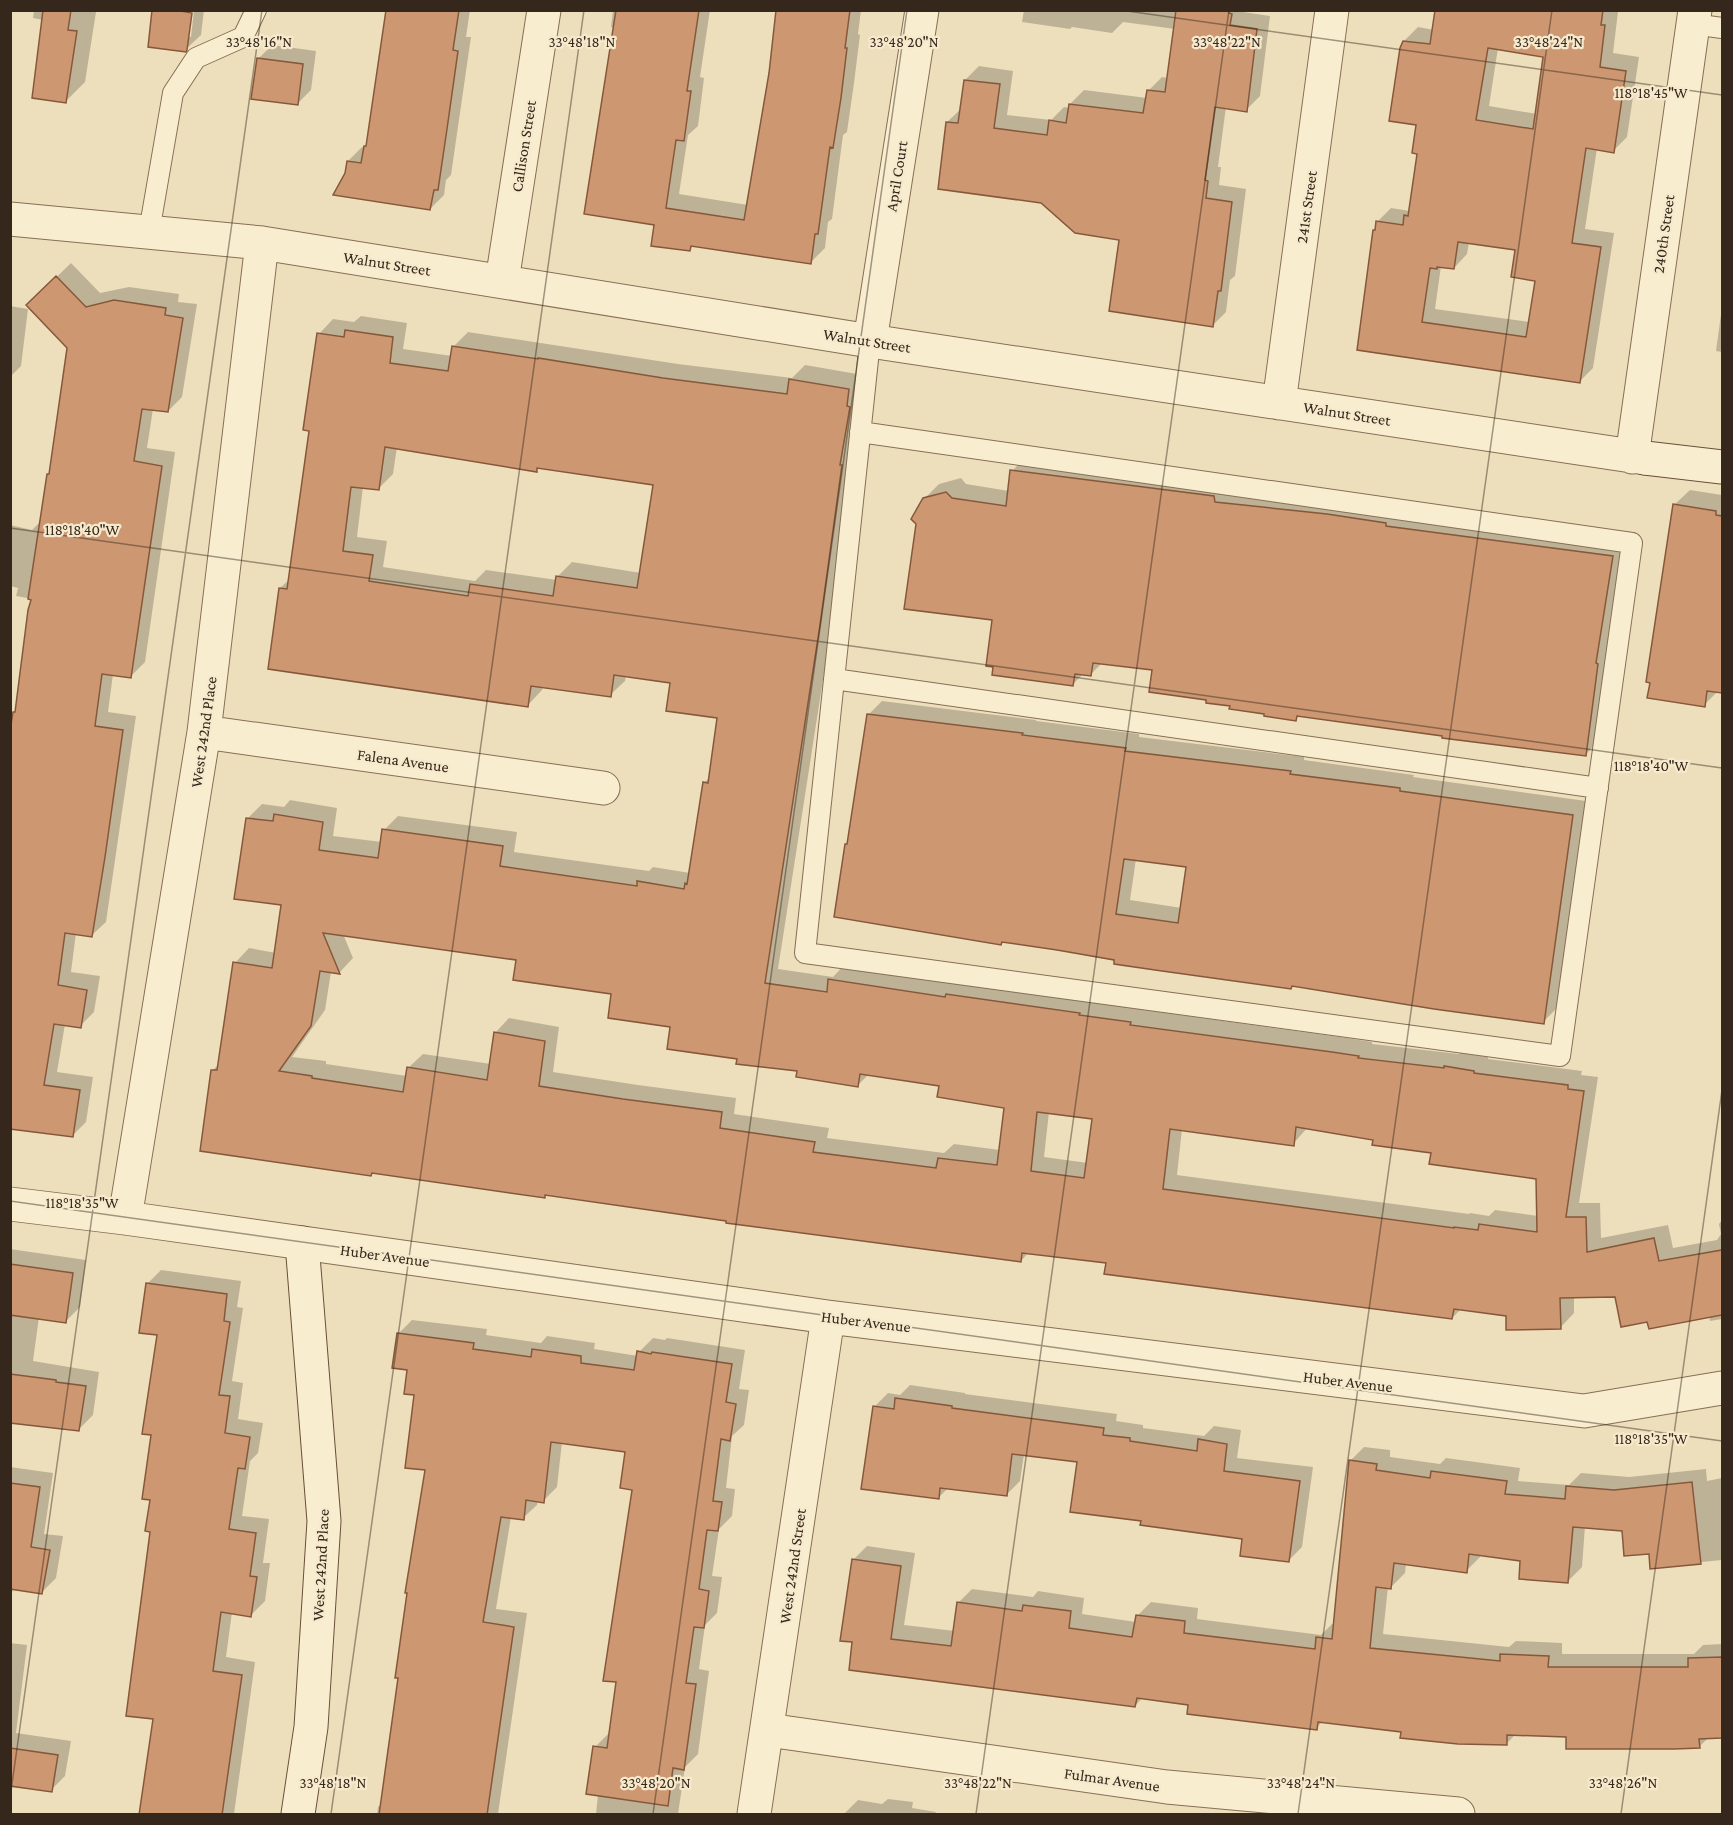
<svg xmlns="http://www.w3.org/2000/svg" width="1733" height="1825" font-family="'Crimson Pro',serif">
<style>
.shadow{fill:#0003;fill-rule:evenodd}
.building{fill:#cd9771;stroke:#86583b;stroke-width:1.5;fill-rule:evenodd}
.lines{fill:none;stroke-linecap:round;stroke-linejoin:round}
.lane-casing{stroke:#866f56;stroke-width:22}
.street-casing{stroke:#866f56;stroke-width:35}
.secondary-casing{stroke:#685039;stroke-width:35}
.lane{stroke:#f9edcf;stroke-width:20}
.street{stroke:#f9edcf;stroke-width:33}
.secondary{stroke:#f9edcf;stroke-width:33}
.ticks{fill:none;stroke:#35271b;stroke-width:1.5;stroke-opacity:0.45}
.labels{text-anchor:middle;stroke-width:4.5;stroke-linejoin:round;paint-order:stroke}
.street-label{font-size:16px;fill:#35271b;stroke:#f6e9cc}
.ticks-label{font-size:15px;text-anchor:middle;fill:#35271b;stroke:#f6e9cc;stroke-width:4.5;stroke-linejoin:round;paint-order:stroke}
</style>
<rect width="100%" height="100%" fill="#eedfbc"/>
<path class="shadow" d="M34 10H87L96 12 85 82 66 101 43 20 33 18Z
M154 10H191L188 37H191L194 10H204L201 35 185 50Z
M387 10H470L466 37H471L451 175 446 180 444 195 430 209 346 174 348 161 362 147 366 148 368 145Z
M613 10H710L700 77 704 78 698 126 688 135 679 194 748 205 770 73 778 10H861L858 34 860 35 854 83 847 132 843 135 832 219 828 222 825 248 811 262 694 245 689 250 656 224 615 28 611 27Z
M1024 10H1243V12L1270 16 1260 96 1246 110 1226 107 1218 167H1221L1219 185 1246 189 1235 276 1230 280 1226 312 1212 326 1120 238 947 122 962 108 965 80 979 66 1013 71 1007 115 1051 120 1064 107 1070 108V104L1084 90 1147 98 1148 91 1162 77 1168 78 1175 29 1123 22 1112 33 1072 27 1070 29 1022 22Z
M1548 10 1618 12 1613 53 1639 57 1627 137 1613 151 1597 148 1585 229 1614 233 1593 368 1579 382 1359 348 1377 222 1391 208 1410 211 1419 152 1417 124 1404 41 1418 27 1434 30ZM1498 48 1545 55 1537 114 1489 106ZM1469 242 1516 249 1537 280 1530 322 1435 309 1441 266 1454 268 1467 254Z
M272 45 316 51 311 90 297 104 258 59Z
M71 263 100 293 129 287 179 294 178 302 197 304 182 397 168 411 153 409 147 448 175 452 145 662 131 676 113 674 108 712 136 716 106 922 92 935 76 933 71 972 100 976 94 1012 80 1026 65 1024 57 1072 93 1077 86 1122 72 1136 10 1127 17 710 33 599 16 596 18 588 10 586V525L32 530 39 523H41L51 472 69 347 28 305Z
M10 306 28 309 21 366 10 377Z
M1722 307V352L1716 351Z
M361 316 407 323 403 349 452 356 453 347 468 332 678 364 792 378 805 365 863 375 834 609 778 969 833 977 844 965 1144 1008V1010L1347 1038 1372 1042V1044L1459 1054 1460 1053 1488 1057V1059L1582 1071 1581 1075 1598 1077 1579 1203H1600L1601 1238 1668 1225 1673 1248 1717 1240 1721 1234 1719 1224 1722 1220V1319L1710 1321 1709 1316 1649 1321 1616 1296H1574V1313L1560 1328 1508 1315 1461 1309 1452 1318 1108 1261 1029 1252 1021 1261 547 1194 545 1196 213 1070 219 1064 235 963 249 948 276 953 283 904 248 818 262 804 284 807 290 800 337 808 333 836 382 842 384 830 398 816 517 832 514 852 649 871 653 867 690 873 704 783 710 777 719 716 672 682 626 675 625 681 610 695 543 686 542 690 528 705 280 588 290 579 310 429 319 334 333 319 354 322ZM397 447 536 470 539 467 655 483 641 573 572 562 557 577V580L486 570 475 581 383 567 387 541 357 537 363 487 378 489 393 474ZM343 934 518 958 613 993 672 1026 739 1057 799 1070 857 1086 869 1074 941 1084 1006 1107 1000 1150 954 1144 944 1153 827 1138 829 1128 734 1114 736 1098 638 1085 553 1072 559 1027 509 1018 495 1033 491 1064 423 1054 408 1068 407 1076 326 1064V1061L292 1057 325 1010 331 972 339 973 353 958ZM1049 1112 1093 1118 1088 1163 1044 1157ZM1308 1127 1432 1151 1537 1177 1538 1216 1495 1210 1489 1216 1470 1213 1469 1214 1177 1175 1182 1129 1293 1144Z
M1026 457 1627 542 1600 740 1585 755 1300 715 1295 719 1231 705 1154 668 1102 663 1090 675 1083 674 1073 684 994 619 925 498 939 484 961 478 966 484 1009 491 1012 471Z
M1690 490 1722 495V692L1718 691 1704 705 1674 505Z
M882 701 1036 720V721L1139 734V737L1304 757V760L1414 775 1413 777 1586 801 1557 1008 1543 1022 1293 985 1291 987 1116 959 846 844 849 841 868 715ZM1136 859 1188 865 1182 908 1130 900Z
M10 1249 86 1260 80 1307 66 1321 39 1317 33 1361 99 1372 93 1415 79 1429 10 1422Z
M161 1270 241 1281 237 1307 243 1308 232 1381 243 1383 238 1419 263 1423 258 1453 250 1461 242 1516 269 1519 263 1563H270L265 1601 251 1615 232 1612 226 1657 255 1662 234 1814H141L154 1718 151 1499 152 1434 158 1334 147 1284Z
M412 1320 487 1329 486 1335 541 1343 547 1336 595 1343 594 1349 638 1356 639 1352 653 1338 665 1340 667 1338 745 1350 739 1389 749 1390 744 1425 732 1436 726 1488 735 1489 732 1516 719 1529 712 1576 722 1577 717 1613 705 1625 699 1669 709 1671 698 1754 685 1767 678 1814H596L598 1795 595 1747 609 1733H611L618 1681 634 1488 627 1451 562 1442 557 1487 543 1501 538 1500 537 1505 523 1518 511 1517 496 1609 527 1613 498 1814H377L378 1807 382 1803 427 1469 416 1394 398 1334Z
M910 1385 965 1393V1394L1117 1414 1116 1421 1143 1425V1428L1204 1436 1214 1426 1241 1430 1237 1458 1313 1467 1302 1547 1288 1561 1244 1538 1142 1520 1079 1460 1024 1454 1020 1481 1006 1495 949 1487 938 1498 874 1407 888 1393 900 1395Z
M1364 1447 1390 1450V1457L1440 1464 1446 1458 1520 1468 1518 1481 1569 1485 1581 1473 1629 1477 1706 1469 1707 1481 1722 1478V1560L1651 1567 1650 1552 1623 1529 1585 1526 1582 1567 1568 1581 1522 1560 1480 1554V1557L1466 1571 1406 1563 1405 1573 1391 1587H1388L1383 1634 1509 1647 1516 1641 1562 1643V1654H1694L1703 1645 1722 1644V1736L1709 1737 1699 1747 1568 1736 1516 1734 1506 1744 1323 1721 1316 1728 1189 1704 1143 1697 1135 1706 854 1641 853 1560 867 1546 915 1553 904 1625 955 1631 958 1603 972 1589 1033 1597 1038 1591 1084 1598 1082 1614 1136 1622 1137 1616 1151 1602 1198 1608 1197 1619 1321 1635 1332 1624H1335L1350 1461Z
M10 1467 53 1473 44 1534 63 1536 56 1578 42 1592 13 1588 10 1604Z
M10 1643 27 1645 16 1733 71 1741 65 1776 51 1790 10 1785Z
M888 1799 913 1802 912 1808 936 1812 935 1814H844L858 1800 882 1804Z"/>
<path class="building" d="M43 10H71L68 30 77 31 66 103 32 98Z
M152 10H175L192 13 187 50 186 52 148 47Z
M386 10H459L453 50 458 51 447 129 438 190H434L430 210 333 195 345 173 347 161 361 163 364 146H366Z
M616 10H699L687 91H691L684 141 676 140 666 208 744 220 769 73 776 10H850L845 48H847L841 98 833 148 830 147 818 234H815L811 264 691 246 690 251 651 246 654 225 584 214Z
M1176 10H1229V13L1232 14 1230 25 1257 29 1247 112 1215 107 1205 180 1208 181 1206 198 1232 202 1221 291H1218L1213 327 1109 311 1119 240 1075 233 1041 203 938 189 946 122 958 123 964 80 1000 84 994 128 1047 135 1049 120 1066 123 1069 104 1143 113 1147 90 1165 92Z
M1435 10H1603L1601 25H1605L1600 67 1626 71 1614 153 1586 148 1572 243 1601 247 1580 383 1357 350 1373 230H1375L1376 221 1403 225 1404 215 1408 216 1417 154 1412 153 1416 125 1389 121 1400 48 1403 41 1430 44ZM1488 48 1543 57 1533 129 1476 120ZM1458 242 1515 250 1511 277 1535 281 1526 337 1422 322 1430 268 1437 269V267L1454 269Z
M257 58 303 64 298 105 251 99Z
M56 276 86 307 114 300 166 308 165 315 183 318 168 412 142 409 134 461 162 466 131 678 102 674 95 726 123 730 105 857 92 937 65 933 58 985 87 990 81 1028 54 1024 44 1085 80 1090 73 1137 10 1129V731L13 712H15L28 610 31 600 28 599 47 474H49L67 348 26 305Z
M345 330 393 337 390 363 448 371 452 346 538 359V358L663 378 787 394 789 379 849 389 847 406 850 407 840 465H842L820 625 765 983 827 992 828 979 945 997 946 994 1080 1013 1079 1015 1131 1022 1130 1025 1332 1052 1359 1056 1358 1058 1444 1068V1066L1474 1071V1073L1568 1085V1089L1584 1091 1566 1217H1586L1587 1252 1654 1238 1659 1261 1722 1250V1315L1649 1329 1647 1322 1621 1327 1615 1297 1560 1298 1561 1329 1506 1330V1316L1454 1309 1452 1319 1104 1274 1106 1263 1022 1253 1021 1262 726 1223V1221L545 1195V1198L372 1173 371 1176 200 1151 211 1070H217L233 962 272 968 281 905 234 899 246 818 273 821 274 814 323 822 319 850 378 858 382 829 503 846 500 866 637 886V881L684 889 685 883 687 884 703 782 708 783 717 718 666 711 670 683 614 675 611 697 531 686 528 707 268 669 279 588 287 589 309 431 303 430 317 333 344 337ZM385 447 537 472V468L653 485 637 588 556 576 553 596 470 584 468 596 369 581 373 555 343 551 351 487 379 490ZM323 933 516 960 513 980 611 994 608 1018 670 1027 667 1049 737 1059 736 1064 797 1071 796 1077 858 1087 860 1074 939 1086 937 1097 1004 1108 997 1165 938 1158 936 1168 813 1152 815 1142 720 1128 722 1112 623 1099 539 1086 545 1041 494 1032 487 1080 407 1067 403 1092 312 1078V1076L279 1071 311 1026 320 971 340 974ZM1037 1112 1092 1119 1084 1178 1031 1171ZM1296 1127 1373 1140 1372 1145 1431 1153 1429 1164 1536 1179 1537 1232 1479 1224 1478 1230 1454 1227V1228L1163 1189 1170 1129 1294 1146Z
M1010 470 1214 496 1215 502 1327 514 1386 523V526L1613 556 1596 663 1598 664 1586 756 1442 738V736L1297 716 1296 721 1264 716V714L1229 709 1230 706 1206 703V700L1149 692 1152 670 1093 663 1091 676 1075 674 1073 686 992 675 993 667 986 666 992 620 904 609 916 524 911 519 923 498 946 492 952 498 1006 506Z
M1673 504 1716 511V515L1722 516V693L1707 691 1705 707 1647 698 1650 683 1646 682Z
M867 714 1023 733 1022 735 1126 748 1125 751 1291 771 1290 774 1400 788V791L1573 815 1544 1024 1434 1009 1292 986 1291 989 1162 971 1114 964V960L1057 950 1002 942 1001 945 834 917 845 844H847ZM1124 859 1186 867 1178 923 1116 914Z
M10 1264 73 1273 66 1323 10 1315Z
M146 1283 227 1294 224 1321 230 1322 219 1395 230 1396 225 1433 250 1437 245 1469 238 1468 229 1529 256 1533 250 1576 257 1577 251 1617 221 1612 213 1671 242 1675 222 1815H139L153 1719 126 1716 150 1532 145 1531 150 1500 142 1499 151 1435 142 1434 157 1335 139 1333Z
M397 1333 474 1343 473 1349 531 1357 532 1349 581 1356V1363L634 1370 637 1351 651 1354 652 1352 732 1364 726 1402 736 1404 730 1441 721 1439 713 1501 722 1502 718 1531 707 1530 699 1589 709 1591 704 1628 694 1627 686 1683 696 1684 684 1770 673 1768 668 1806 586 1794 593 1746 607 1748 616 1682 603 1681 632 1490 620 1488 625 1452 551 1442 544 1503 526 1500 524 1520 501 1517 483 1622 514 1627 487 1815H379L398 1678H395L407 1593H405L425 1470 405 1468 414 1395 404 1394 407 1370 392 1368Z
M10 1374 56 1380V1382L86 1386 79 1431 10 1423Z
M895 1398 952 1406V1408L1104 1428 1103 1435 1130 1438V1441L1197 1451 1198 1439 1227 1444 1224 1471 1300 1481 1289 1562 1240 1556 1242 1539 1140 1525 1141 1521 1070 1512 1077 1462 1012 1454 1007 1496 940 1488 939 1499 861 1489 873 1406 894 1409Z
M1349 1460 1377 1464 1376 1470 1430 1478 1431 1471 1507 1481 1505 1494 1565 1499 1566 1486 1614 1490 1692 1482 1701 1564 1650 1569 1649 1554 1624 1556 1622 1531 1573 1527 1568 1583 1519 1579 1520 1561 1469 1554 1467 1573 1394 1563 1391 1589 1376 1587 1370 1648 1500 1661V1654L1549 1656 1548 1667H1688V1658L1722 1657V1738L1699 1739 1700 1748 1674 1749H1566V1737L1507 1735V1745L1458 1744 1400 1738 1401 1732 1318 1722 1317 1730 1187 1714 1188 1705 1137 1698 1135 1707 849 1670 852 1642 840 1641 852 1559 901 1566 891 1639 951 1646 957 1602 1022 1611 1023 1605 1071 1611 1069 1628 1132 1637 1136 1615 1185 1621 1184 1633 1315 1649 1316 1637 1332 1639Z
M10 1483 40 1487 31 1547 50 1550 42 1594 10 1589Z
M10 1748 58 1755 52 1792 10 1786Z"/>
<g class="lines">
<defs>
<path id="lane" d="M1693 24 1722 28
M149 232 173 93 196 58 243 37 256 10
M860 432 1632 543 1560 1056 805 953 870 341
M834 679 1598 788"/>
<path id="street" d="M10 219 262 243 870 341 1645 458
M502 281 544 10
M870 341 922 10
M1279 403 1332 10
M1632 457 1695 10
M204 732 603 788
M10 1204 125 1218 828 1317 1584 1411 1722 1388
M125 1218 204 732 262 243
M768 1730 1167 1787 1458 1814
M754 1814 828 1317"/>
<path id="secondary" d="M1645 458 1722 467
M298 1814 311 1727 324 1521 302 1243"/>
</defs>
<use href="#lane" class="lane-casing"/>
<use href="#street" class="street-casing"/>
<use href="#secondary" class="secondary-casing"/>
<use href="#lane" class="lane"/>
<use href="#street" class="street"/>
<use href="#secondary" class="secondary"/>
</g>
<path class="ticks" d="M1120 10 1722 95M10 528 1722 768M10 1201 1722 1441M10 1798 262 10M331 1814 584 10M653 1814 907 10M976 1814 1229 10M1298 1814 1552 10M1621 1814 1722 1090"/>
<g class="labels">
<g class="street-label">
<text transform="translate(523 146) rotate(-81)" y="6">Callison Street</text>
<text transform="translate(896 176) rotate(-81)" y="6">April Court</text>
<text transform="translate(1306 207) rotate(-82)" y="6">241st Street</text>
<text transform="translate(1663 234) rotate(-82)" y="6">240th Street</text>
<text transform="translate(387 263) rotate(9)" y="6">Walnut Street</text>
<text transform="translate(867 340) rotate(9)" y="6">Walnut Street</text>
<text transform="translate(1347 413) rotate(9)" y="6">Walnut Street</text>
<text transform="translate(203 732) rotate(-82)" y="6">West 242nd Place</text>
<text transform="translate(403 760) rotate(8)" y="6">Falena Avenue</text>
<text transform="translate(385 1255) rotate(8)" y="6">Huber Avenue</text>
<text transform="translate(866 1321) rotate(7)" y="6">Huber Avenue</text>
<text transform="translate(1348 1381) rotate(7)" y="6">Huber Avenue</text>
<text transform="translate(320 1565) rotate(-87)" y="6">West 242nd Place</text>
<text transform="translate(792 1566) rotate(-82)" y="6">West 242nd Street</text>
<text transform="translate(1112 1779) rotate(8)" y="6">Fulmar Avenue</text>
</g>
</g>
<g class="ticks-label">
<text x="259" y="47">33°48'16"N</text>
<text x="582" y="47">33°48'18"N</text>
<text x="904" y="47">33°48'20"N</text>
<text x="1227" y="47">33°48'22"N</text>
<text x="1549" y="47">33°48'24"N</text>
<text x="1651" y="98">118°18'45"W</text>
<text x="82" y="535">118°18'40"W</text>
<text x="1651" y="771">118°18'40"W</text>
<text x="82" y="1208">118°18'35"W</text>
<text x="1651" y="1444">118°18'35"W</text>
<text x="333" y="1788">33°48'18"N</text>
<text x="656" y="1788">33°48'20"N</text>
<text x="978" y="1788">33°48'22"N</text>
<text x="1301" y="1788">33°48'24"N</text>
<text x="1623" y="1788">33°48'26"N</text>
</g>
<rect width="1733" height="1825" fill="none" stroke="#35271b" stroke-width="24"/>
</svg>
